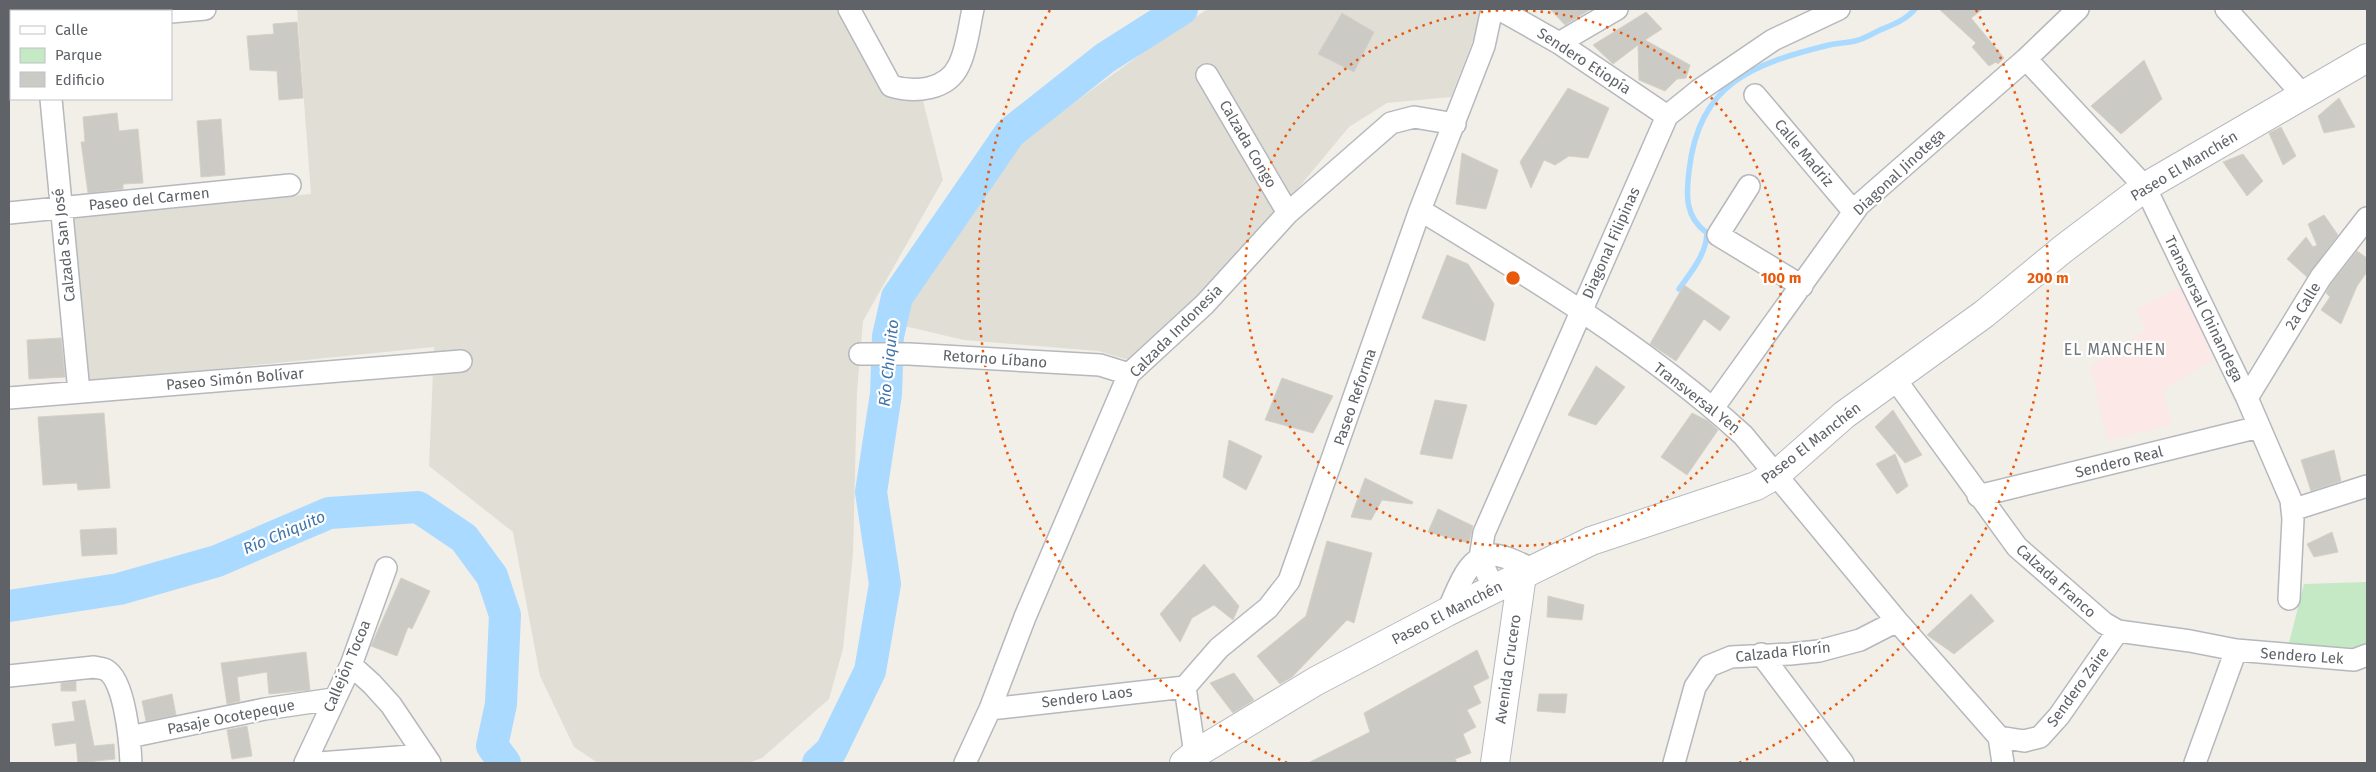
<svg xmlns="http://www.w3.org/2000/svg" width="2376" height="772" font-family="'Fira Sans',sans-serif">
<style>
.education{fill:#e1ded6}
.medical{fill:#fce8e6}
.green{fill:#c5e8c5}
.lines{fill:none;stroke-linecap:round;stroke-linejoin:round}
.stream{stroke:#aadaff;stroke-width:5.5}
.river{stroke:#aadaff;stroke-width:32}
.building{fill:#cccac5;stroke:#d6d1c6}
.street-casing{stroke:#b5b8bc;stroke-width:24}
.secondary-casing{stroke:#b6babf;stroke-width:30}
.street{stroke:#fff;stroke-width:21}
.secondary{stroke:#fff;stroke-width:28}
.ring{fill:none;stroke:#e8590c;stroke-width:2.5;stroke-dasharray:2.5 5}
.labels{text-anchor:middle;stroke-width:4.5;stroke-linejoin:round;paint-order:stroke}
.street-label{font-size:15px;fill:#5f6368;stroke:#fff}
.neighbourhood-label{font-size:16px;letter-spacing:1px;fill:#70757a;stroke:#fff}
.water-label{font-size:16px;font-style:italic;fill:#4174aa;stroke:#fff}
.centre{fill:#e8590c;stroke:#fff;stroke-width:2.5}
.ring-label{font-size:15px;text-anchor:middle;font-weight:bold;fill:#e8590c;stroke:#fff;stroke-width:4.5;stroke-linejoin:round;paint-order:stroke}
</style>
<rect width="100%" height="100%" fill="#f1efe8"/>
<path class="education" d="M297 9H839L881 88 923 101 943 180 863 321 857 392 853 554 843 649 829 699 762 758 748 763H598L574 747 540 676 513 532 429 466 434 347 89 382 73 217 311 194Z
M1208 9H1485L1451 97 1387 103 1349 127 1265 228 1132 361 1098 351 964 340 896 324 1019 143 1167 35Z"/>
<path class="medical" d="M2182 286 2213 360 2163 389 2171 425 2107 440 2091 367 2146 330 2137 309Z"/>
<path class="green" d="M2367 582V643L2354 649 2289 643 2304 584Z"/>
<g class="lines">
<path class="stream" d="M1679 289C1691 272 1706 255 1707 233 1685 217 1686 196 1689 171 1699 83 1752 64 1829 45 1838 43 1847 43 1855 41 1864 39 1872 34 1880 30 1892 25 1906 20 1915 9"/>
<path class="river" d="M9 606 119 589 217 561 329 513 418 507 464 538 492 576 505 615 501 704 492 746 505 763
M818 763 831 751 870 671 885 584 871 492 886 394 888 336 897 297 1010 133 1105 58 1182 9"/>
</g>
<path class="building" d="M1550 9H1591L1565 25Z
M1939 9H1983L1971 18 2004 58 1998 64 1996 62 1989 66 1972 47 1976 43Z
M1646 12 1662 29 1645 40 1690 65 1686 78 1677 79 1665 91 1639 80 1638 45 1613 64 1593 45Z
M1342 13 1374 32 1354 72 1318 54Z
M297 22 303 98 279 100 277 71 250 70 247 36 274 34 273 24Z
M2144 60 2162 99 2121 134 2091 106Z
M1568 88 1609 108 1588 158 1569 156 1555 165 1544 160 1531 188 1520 162Z
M2339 98 2355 127 2324 133 2318 116Z
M117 113 119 131 138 129 143 183 123 184V189L88 193 81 142H85L83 117Z
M221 119 225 175 201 177 197 121Z
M2281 127 2296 156 2283 165 2269 133Z
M1462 153 1498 170 1486 209 1456 204Z
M2243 154 2263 181 2247 196 2223 162Z
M2324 215 2338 235 2307 277 2287 259 2306 237 2313 247 2317 245 2308 224Z
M2357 251 2367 258V272L2357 286 2341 324 2321 310 2330 297 2326 293 2331 284Z
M1447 255 1468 264 1494 304 1485 341 1422 318Z
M1684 285 1730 317 1720 331 1704 319 1676 361 1650 344Z
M61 338 65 377 29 379 27 340Z
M1596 366 1625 387 1596 425 1568 415Z
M1282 378 1333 396 1313 433 1265 420Z
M1435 400 1467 405 1452 459 1420 454Z
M1893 410 1922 455 1905 463 1875 427Z
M104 413 110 488 78 490 77 483 43 485 38 417Z
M1692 413 1708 421 1718 430 1687 475 1661 457Z
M1229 440 1262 456 1246 490 1223 477Z
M2334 450 2341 481 2311 491 2301 460Z
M1895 454 1908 486 1897 494 1876 464Z
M1365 478 1413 502 1412 504 1382 500 1371 520 1351 517Z
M1438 509 1473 526 1469 543 1428 532Z
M116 528 117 554 82 556 80 530Z
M2332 532 2338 552 2314 557 2307 544Z
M1327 541 1372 553 1354 623 1347 620 1292 677 1280 684 1257 656 1306 616Z
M1204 564 1239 606 1233 620 1214 605 1192 618 1180 642 1160 614Z
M401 578 430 591 412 629 408 627 397 656 371 646Z
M1971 594 1994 621 1954 654 1927 635Z
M1548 596 1584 605 1582 620 1547 617Z
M1477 650 1489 678 1473 686 1481 703 1467 710 1476 727 1463 734 1471 753 1455 759 1457 763H1308L1370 732 1364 713Z
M306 652 310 690 269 694 267 672 237 677 240 701 227 704 221 663Z
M1234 673 1254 700 1233 713 1210 683Z
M76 681V691H61V683Z
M172 694 176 715 146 721 142 701Z
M1539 694H1567L1565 713 1537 711Z
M85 700 94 746 114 744 115 759 78 763 76 743 55 746 52 724 75 721 72 702Z
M247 726 252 756 232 759 227 730Z"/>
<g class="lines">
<defs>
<path id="street" d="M849 9 891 86C914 93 947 91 959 65 967 49 969 27 973 9
M1499 9 1559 43 1667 116
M2226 9 2303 95
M171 12 205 9
M9 26H11
M1559 43 1617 9
M2026 59 2145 187 2247 398 2291 500 2293 519 2289 599
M1207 75 1288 213
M1755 95 1854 212
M51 99 79 392
M1749 186 1718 235 1802 286
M1420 210C1532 278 1646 347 1743 435L1897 621 1999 737
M9 213 290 185
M860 354H909L1100 365 1129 374
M1895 379 2017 547 2104 623 2118 631 2190 641 2236 650 2354 660 2367 655
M9 398 461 361
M2247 398 2321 277 2367 218
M1713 408 1859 205 2026 59 2078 9
M1978 496 2259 427
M2292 510 2367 486
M1494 589 1480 558 1484 533 1667 116 1698 91 1773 40 1839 9
M1447 612C1457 593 1466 555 1493 555 1505 555 1522 565 1533 569
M1761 654 1843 763
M351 665 372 684 391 705 430 763
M9 676 94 667C97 668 103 668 106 670 125 680 130 742 131 763
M990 709 1185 687
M129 737 265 709 333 699
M1999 737 2024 741 2040 737 2059 716 2118 631
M1999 737 2003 763
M1195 754 1185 687 1219 648 1268 608 1289 581 1420 210 1484 46 1492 9
M305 763 351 665 386 568
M319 763 424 755
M965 763 990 709 1025 617 1129 374 1205 304 1288 213 1391 123 1414 117 1455 124
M1674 763 1695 687 1709 666 1731 657 1790 654 1819 651 1860 640 1897 621
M2195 763 2236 650"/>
<path id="secondary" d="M1184 763 1195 754 1316 681 1447 612 1591 541 1756 486 1777 474 1844 415 1984 314 2063 249 2145 187 2367 58
M1495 763 1522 575"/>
</defs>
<use href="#street" class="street-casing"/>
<use href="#secondary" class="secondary-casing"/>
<use href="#street" class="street"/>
<use href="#secondary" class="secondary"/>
</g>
<g class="ring">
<circle cx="1513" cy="278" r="268"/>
<path d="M1287 763A535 535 0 0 1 1050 10M1976 10A535 535 0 0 1 1739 763"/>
</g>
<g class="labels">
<g class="street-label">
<text transform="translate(1584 61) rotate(33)" y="5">Sendero Etiopía</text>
<text transform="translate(1248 144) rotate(60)" y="5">Calzada Congo</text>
<text transform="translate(1804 153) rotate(50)" y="5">Calle Madriz</text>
<text transform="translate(2184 166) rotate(-31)" y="5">Paseo El Manchén</text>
<text transform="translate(1899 172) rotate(-43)" y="5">Diagonal Jinotega</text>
<text transform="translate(149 199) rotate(-6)" y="5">Paseo del Carmen</text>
<text transform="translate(1611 243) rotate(-66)" y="5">Diagonal Filipinas</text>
<text transform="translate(64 245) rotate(-96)" y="5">Calzada San José</text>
<text transform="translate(2303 306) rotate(-58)" y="5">2a Calle</text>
<text transform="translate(2204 309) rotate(64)" y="5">Transversal Chinandega</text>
<text transform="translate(1176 331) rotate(-45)" y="5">Calzada Indonesia</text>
<text transform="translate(995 359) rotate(4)" y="5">Retorno Líbano</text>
<text transform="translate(235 379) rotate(-5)" y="5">Paseo Simón Bolívar</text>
<text transform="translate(1355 397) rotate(-71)" y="5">Paseo Reforma</text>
<text transform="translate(1697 398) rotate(38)" y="5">Transversal Yen</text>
<text transform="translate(1811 443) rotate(-38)" y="5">Paseo El Manchén</text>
<text transform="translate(2119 462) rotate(-14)" y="5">Sendero Real</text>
<text transform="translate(2056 581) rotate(42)" y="5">Calzada Franco</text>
<text transform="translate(1447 613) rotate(-27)" y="5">Paseo El Manchén</text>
<text transform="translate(1783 652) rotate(-6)" y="5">Calzada Florín</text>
<text transform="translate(2302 656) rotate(4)" y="5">Sendero Lek</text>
<text transform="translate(347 666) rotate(-67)" y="5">Callejón Tocoa</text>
<text transform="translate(1508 669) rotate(-82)" y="5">Avenida Crucero</text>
<text transform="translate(2078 687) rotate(-54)" y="5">Sendero Zaire</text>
<text transform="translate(1087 697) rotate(-7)" y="5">Sendero Laos</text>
<text transform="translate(231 717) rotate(-11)" y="5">Pasaje Ocotepeque</text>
</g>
<g class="neighbourhood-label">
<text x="2115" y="355">EL MANCHEN</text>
</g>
<g class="water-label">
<text transform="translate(888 363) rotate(-84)" y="6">Río Chiquito</text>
<text transform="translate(284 532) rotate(-23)" y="6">Río Chiquito</text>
</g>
</g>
<circle cx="1513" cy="278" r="8" class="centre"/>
<g class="ring-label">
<text x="1781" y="283">100 m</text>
<text x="2048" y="283">200 m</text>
</g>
<rect width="2376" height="772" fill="none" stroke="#5f6368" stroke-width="20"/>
<rect x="10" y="10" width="162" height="90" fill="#ffffff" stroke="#bfc1c3"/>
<rect x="20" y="26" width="25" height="8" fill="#ffffff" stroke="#bfc1c3"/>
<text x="55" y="35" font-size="15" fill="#5f6368">Calle</text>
<rect x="20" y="48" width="25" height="15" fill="#c5e8c5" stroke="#bfc1c3"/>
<text x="55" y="60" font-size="15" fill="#5f6368">Parque</text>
<rect x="20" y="72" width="25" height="15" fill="#cccac5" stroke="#bfc1c3"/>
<text x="55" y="85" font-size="15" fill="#5f6368">Edificio</text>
</svg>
